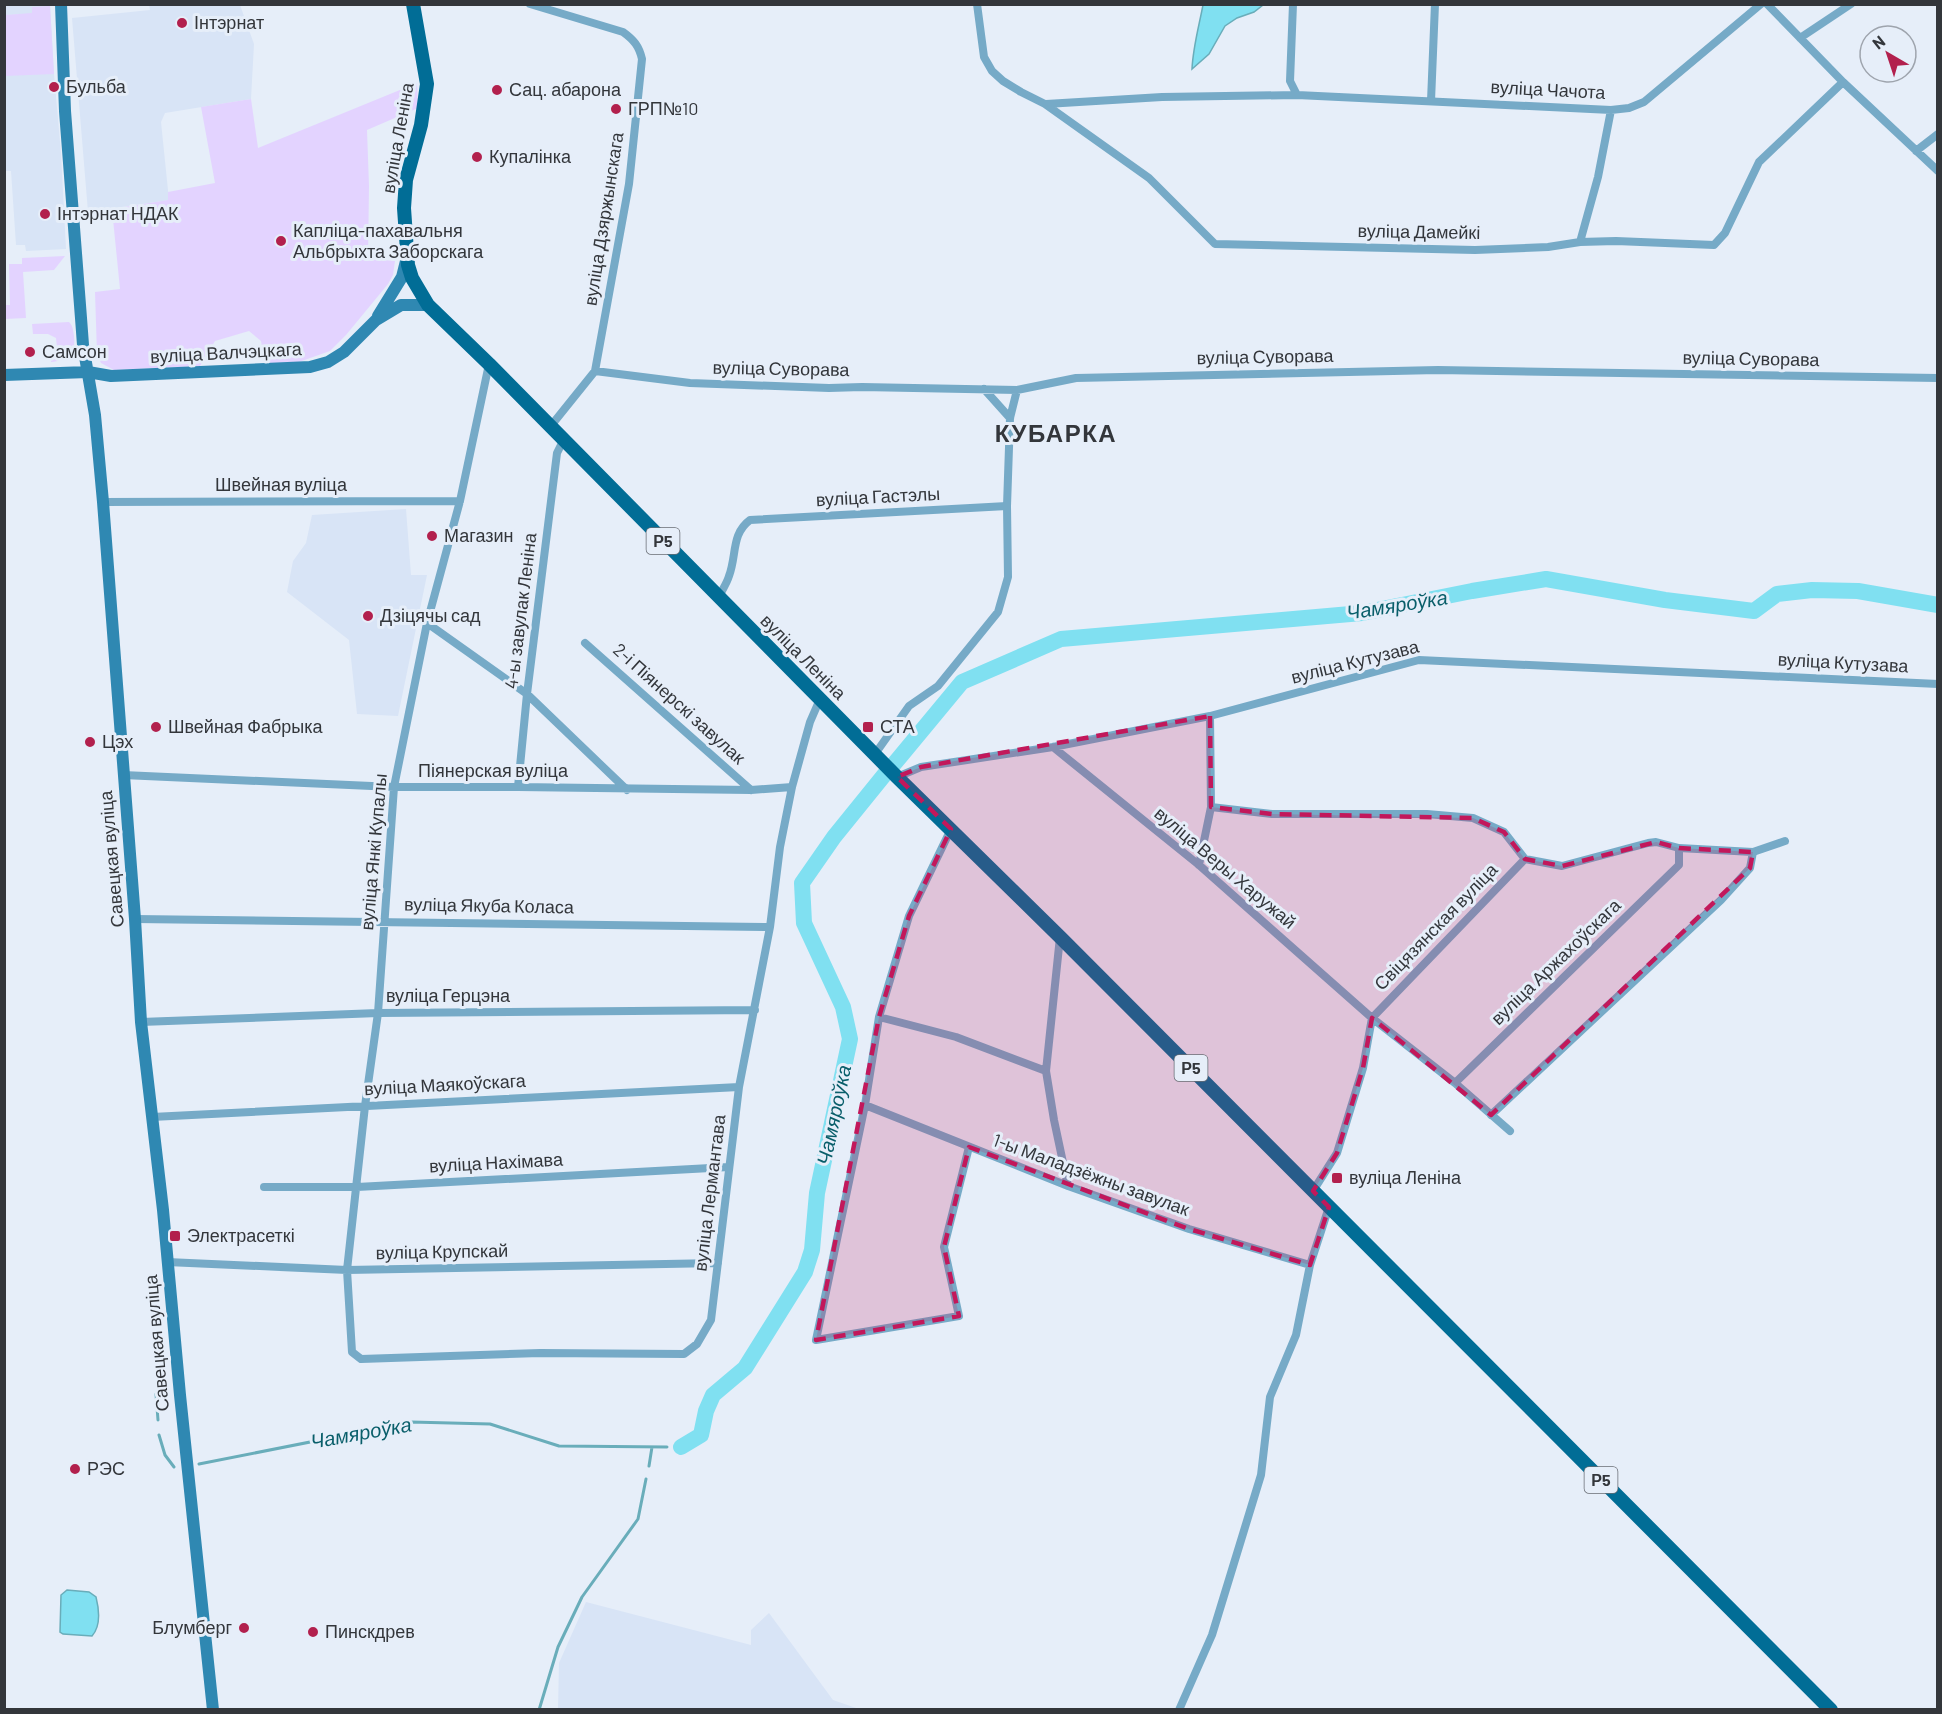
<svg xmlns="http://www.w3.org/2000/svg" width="1942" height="1714" font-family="Barlow,sans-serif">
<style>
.built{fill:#d8e4f6}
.green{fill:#e3d3ff}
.water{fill:#80e0f1;stroke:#69adba;stroke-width:1.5}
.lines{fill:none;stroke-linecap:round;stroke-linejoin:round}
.stream{stroke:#69adba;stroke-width:3}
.river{stroke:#80e0f1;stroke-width:16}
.street{stroke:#76aac7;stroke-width:8}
.secondary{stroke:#2f88b2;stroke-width:12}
.primary{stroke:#016d96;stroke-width:14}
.marked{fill:#c2185b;fill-opacity:0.2;stroke:#c2185b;stroke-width:4.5;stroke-dasharray:12 8;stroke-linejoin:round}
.poi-dot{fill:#b2204d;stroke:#e6eef9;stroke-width:2}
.labels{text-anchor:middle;stroke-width:6;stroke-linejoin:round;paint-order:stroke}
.shield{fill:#e6eef9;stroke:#696d74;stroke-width:1.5}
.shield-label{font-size:16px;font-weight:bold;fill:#33363b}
.poi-label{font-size:18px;fill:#33363b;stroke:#e6eef9;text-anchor:start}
.street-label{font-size:18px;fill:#33363b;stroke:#e6eef9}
.water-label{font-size:20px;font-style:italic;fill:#095e6a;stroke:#e6eef9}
.district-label{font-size:24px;font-weight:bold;letter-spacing:1.5px;fill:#33363b;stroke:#e6eef9}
</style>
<rect width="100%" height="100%" fill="#e6eef9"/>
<path class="built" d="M5 5H50L54 74 61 153 66 249 26 251 25 245H16L11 171H5L4 69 5 76 33 14 5 15Z
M149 5H240L254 44 251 99 165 113 161 122 169 200 88 212 72 18 150 10Z
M406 509 411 575H427L398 716 357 714 349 640 287 592 293 561 306 543 312 515Z
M586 1602 751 1645V1630L769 1613 833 1700 859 1709H558L559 1663Z"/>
<path class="green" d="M50 6 54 74 5 76V15L32 13V7Z
M417 83 418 108 367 130 369 186 368 259 395 261 393 275 388 284 346 335 330 351 296 363 265 365 261 341 249 331 215 341 200 366 114 370 101 363 97 354 95 292 120 289 112 209 168 200V192L215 183 201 107 251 99 258 148Z
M65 256 54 270 23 272 26 318 5 319V305H10L9 264H22V258Z
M69 322C73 326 73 330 74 336 76 354 68 361 51 362V353L55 352 57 348 56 338 48 334H33L32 324Z"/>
<path class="water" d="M1203 5H1263L1254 12 1237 18 1225 26 1209 54 1192 69C1193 47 1199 26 1203 5Z
M67 1590 89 1592 96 1597C99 1609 101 1626 92 1636L63 1634 60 1632 61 1595Z"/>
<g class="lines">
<path class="stream" d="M156 1394 158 1420
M159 1435 165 1455 174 1467
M199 1464 411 1422 490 1424 559 1446 667 1447
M649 1466 652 1447
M539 1710 558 1647 582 1597 638 1519 646 1479"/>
<path class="river" d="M894 764 962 682 1061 639 1362 613 1472 591 1546 579 1665 600 1754 611 1777 594 1812 590 1858 591 1938 605
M681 1447 701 1435 706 1411 713 1395 745 1368 805 1272 812 1250 817 1193 850 1039 843 1007 804 923 802 883 834 837 885 774"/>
<path class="street" d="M530 4 623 32C634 40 639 46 642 59L629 184 595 371 550 427
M977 4 984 57 992 71 1003 81 1021 92 1045 104 1149 178 1215 244 1475 250 1548 247 1580 242 1598 177 1611 110
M1293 4 1290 81 1297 95 1611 110 1629 108 1644 102 1761 4
M1767 4 1843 82 1938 171
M1800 38 1851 4
M1431 101 1435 4
M1046 104 1162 97 1297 95
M1916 151 1938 134
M1580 242 1616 241 1714 245 1725 233 1759 162 1843 82
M489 364 460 501 427 623 394 787 378 1013 365 1106 347 1270 352 1352 361 1359 540 1353 684 1354 697 1344 711 1320 739 1087 770 927 780 847 792 787 810 722 820 699
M595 371 690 383 829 388 862 387 1017 390 1076 378 1438 370 1938 378
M984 389 1010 418
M103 502 460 501
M719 597C722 590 727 583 729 576 737 555 731 534 750 520L1007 506
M427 623 527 694 627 790
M585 643 751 790
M1053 747 1199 865 1372 1018 1455 1083 1510 1131
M875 754 909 706 938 686 998 612 1008 577 1007 506 1010 418 1017 390
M123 775 394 787H518L751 790 792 787
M897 777 921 767 1053 747 1210 716 1419 660 1938 684
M518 787 527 694 557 453 563 441
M1211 807 1272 814H1427L1473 818 1504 832 1525 859 1562 866 1648 843 1656 842 1679 848V865L1455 1083
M951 829 909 916 879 1017 865 1105 816 1340 959 1316 944 1247 969 1147
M1679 848 1753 852 1785 841
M1199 865 1211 807 1210 716
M135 919 770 927
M879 1017 956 1037 1046 1071 1054 1120 1068 1186
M141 1022 378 1013 755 1010
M1046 1071 1060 937
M865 1105 1068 1186 1189 1229 1310 1265
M1491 1115 1721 900 1750 868 1753 852
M152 1117 739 1087
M264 1187H357L729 1167
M1313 1191 1337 1153 1363 1068 1372 1018 1525 859
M167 1262 347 1270 718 1263
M1179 1710 1212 1635 1261 1475 1270 1397 1296 1335 1310 1265 1329 1207"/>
<path class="secondary" d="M61 4 65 111 81 318 83 345 95 415 103 502 135 919 141 1022 163 1210 180 1395 213 1710
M378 316 402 277 407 257
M4 375 88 372 111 376 310 367 328 362 344 352 376 320 401 305H428"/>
<path class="primary" d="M413 4 427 84 421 125 406 180 404 208 408 265 412 278 428 305 489 364 897 777 1060 937 1831 1710"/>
</g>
<path class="marked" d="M1210 716 1211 807 1272 814 1473 818 1504 832 1525 859 1562 866 1656 842 1679 848 1753 852 1750 868 1491 1115 1372 1018 1363 1068 1337 1153 1313 1191 1329 1207 1310 1265 1189 1229 969 1147 944 1247 959 1316 816 1340 879 1017 909 916 951 829 897 777 921 767Z"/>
<g class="poi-dot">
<circle cx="182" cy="23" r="6"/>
<circle cx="54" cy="87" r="6"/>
<circle cx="497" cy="90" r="6"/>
<circle cx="616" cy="109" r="6"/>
<circle cx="477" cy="157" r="6"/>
<circle cx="45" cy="214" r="6"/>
<circle cx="281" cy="241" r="6"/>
<circle cx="30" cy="352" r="6"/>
<circle cx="432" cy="536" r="6"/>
<circle cx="368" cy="616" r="6"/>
<circle cx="156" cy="727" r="6"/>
<rect x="862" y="721" width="12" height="12" rx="3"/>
<circle cx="90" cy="742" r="6"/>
<rect x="1331" y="1172" width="12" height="12" rx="3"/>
<rect x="169" y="1230" width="12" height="12" rx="3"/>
<circle cx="75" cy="1469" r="6"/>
<circle cx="244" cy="1628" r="6"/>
<circle cx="313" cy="1632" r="6"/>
</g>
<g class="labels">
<g class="shield">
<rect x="646.5" y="528" width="33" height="26" rx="4.5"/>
<rect x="1174.5" y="1055" width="33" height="26" rx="4.5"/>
<rect x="1584.5" y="1467" width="33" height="26" rx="4.5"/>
</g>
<g class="shield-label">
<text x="663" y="547">Р5</text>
<text x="1191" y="1074">Р5</text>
<text x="1601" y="1486">Р5</text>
</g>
<g class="poi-label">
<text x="194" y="29">Інтэрнат</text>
<text x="66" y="93">Бульба</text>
<text x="509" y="96">Сац. абарона</text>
<text x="628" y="115">ГРП№10</text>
<text x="489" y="163">Купалінка</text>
<text x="57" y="220">Інтэрнат НДАК</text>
<text x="293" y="237">Капліца-пахавальня<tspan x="293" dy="21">Альбрыхта Заборскага</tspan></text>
<text x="42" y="358">Самсон</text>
<text x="444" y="542">Магазин</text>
<text x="380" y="622">Дзіцячы сад</text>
<text x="168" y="733">Швейная Фабрыка</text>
<text x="880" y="733">СТА</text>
<text x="102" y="748">Цэх</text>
<text x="1349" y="1184">вуліца Леніна</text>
<text x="187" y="1242">Электрасеткі</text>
<text x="87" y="1475">РЭС</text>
<text x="232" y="1634" text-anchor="end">Блумберг</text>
<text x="325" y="1638">Пинскдрев</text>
</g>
<g class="street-label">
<text transform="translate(1548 90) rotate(3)" y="6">вуліца Чачота</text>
<text transform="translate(398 138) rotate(-80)" y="6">вуліца Леніна</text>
<text transform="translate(604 219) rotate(-81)" y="6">вуліца Дзяржынскага</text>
<text transform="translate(1419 232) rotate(1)" y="6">вуліца Дамейкі</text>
<text transform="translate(226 353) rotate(-3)" y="6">вуліца Валчэцкага</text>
<text transform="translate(1265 357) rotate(-1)" y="6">вуліца Суворава</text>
<text transform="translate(1751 359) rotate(1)" y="6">вуліца Суворава</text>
<text transform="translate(781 369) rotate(1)" y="6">вуліца Суворава</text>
<text x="281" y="491">Швейная вуліца</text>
<text transform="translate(878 497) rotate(-3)" y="6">вуліца Гастэлы</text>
<text transform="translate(521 611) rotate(-83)" y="6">4-ы завулак Леніна</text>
<text transform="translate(803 657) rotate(45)" y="6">вуліца Леніна</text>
<text transform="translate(1355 662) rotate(-14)" y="6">вуліца Кутузава</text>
<text transform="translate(1843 663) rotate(3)" y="6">вуліца Кутузава</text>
<text transform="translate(679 704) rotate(42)" y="6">2-і Піянерскі завулак</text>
<text x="493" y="777">Піянерская вуліца</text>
<text transform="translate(374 852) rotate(-85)" y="6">вуліца Янкі Купалы</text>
<text transform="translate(112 859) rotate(-95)" y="6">Савецкая вуліца</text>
<text transform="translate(1225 868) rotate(40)" y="6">вуліца Веры Харужай</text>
<text transform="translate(489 906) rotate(1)" y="6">вуліца Якуба Коласа</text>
<text transform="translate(1436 927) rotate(-46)" y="6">Свіцязянская вуліца</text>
<text transform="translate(1556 962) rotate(-44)" y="6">вуліца Аржахоўскага</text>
<text x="448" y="1002">вуліца Герцэна</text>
<text transform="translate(445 1085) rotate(-3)" y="6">вуліца Маякоўскага</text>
<text transform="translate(496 1163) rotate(-3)" y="6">вуліца Нахімава</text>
<text transform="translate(1091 1175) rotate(20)" y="6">1-ы Маладзёжны завулак</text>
<text transform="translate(710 1193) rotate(-83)" y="6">вуліца Лермантава</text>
<text transform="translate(442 1252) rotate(-1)" y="6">вуліца Крупскай</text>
<text transform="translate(157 1343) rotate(-95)" y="6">Савецкая вуліца</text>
</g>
<g class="water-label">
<text transform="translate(1397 605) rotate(-9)" y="7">Чамяроўка</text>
<text transform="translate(834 1115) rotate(-78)" y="7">Чамяроўка</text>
<text transform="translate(361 1433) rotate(-10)" y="7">Чамяроўка</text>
</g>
<g class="district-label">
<text x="1056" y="442">КУБАРКА</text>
</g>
</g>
<rect width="1942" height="1714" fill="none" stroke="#33363b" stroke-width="12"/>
<g transform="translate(1888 54) rotate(321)"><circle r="28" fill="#e6eef9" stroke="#9ea4ad" stroke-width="1.5"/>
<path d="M0-4.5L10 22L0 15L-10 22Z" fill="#b2204d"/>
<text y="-9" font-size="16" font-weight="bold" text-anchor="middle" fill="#33363b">N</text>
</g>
</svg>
